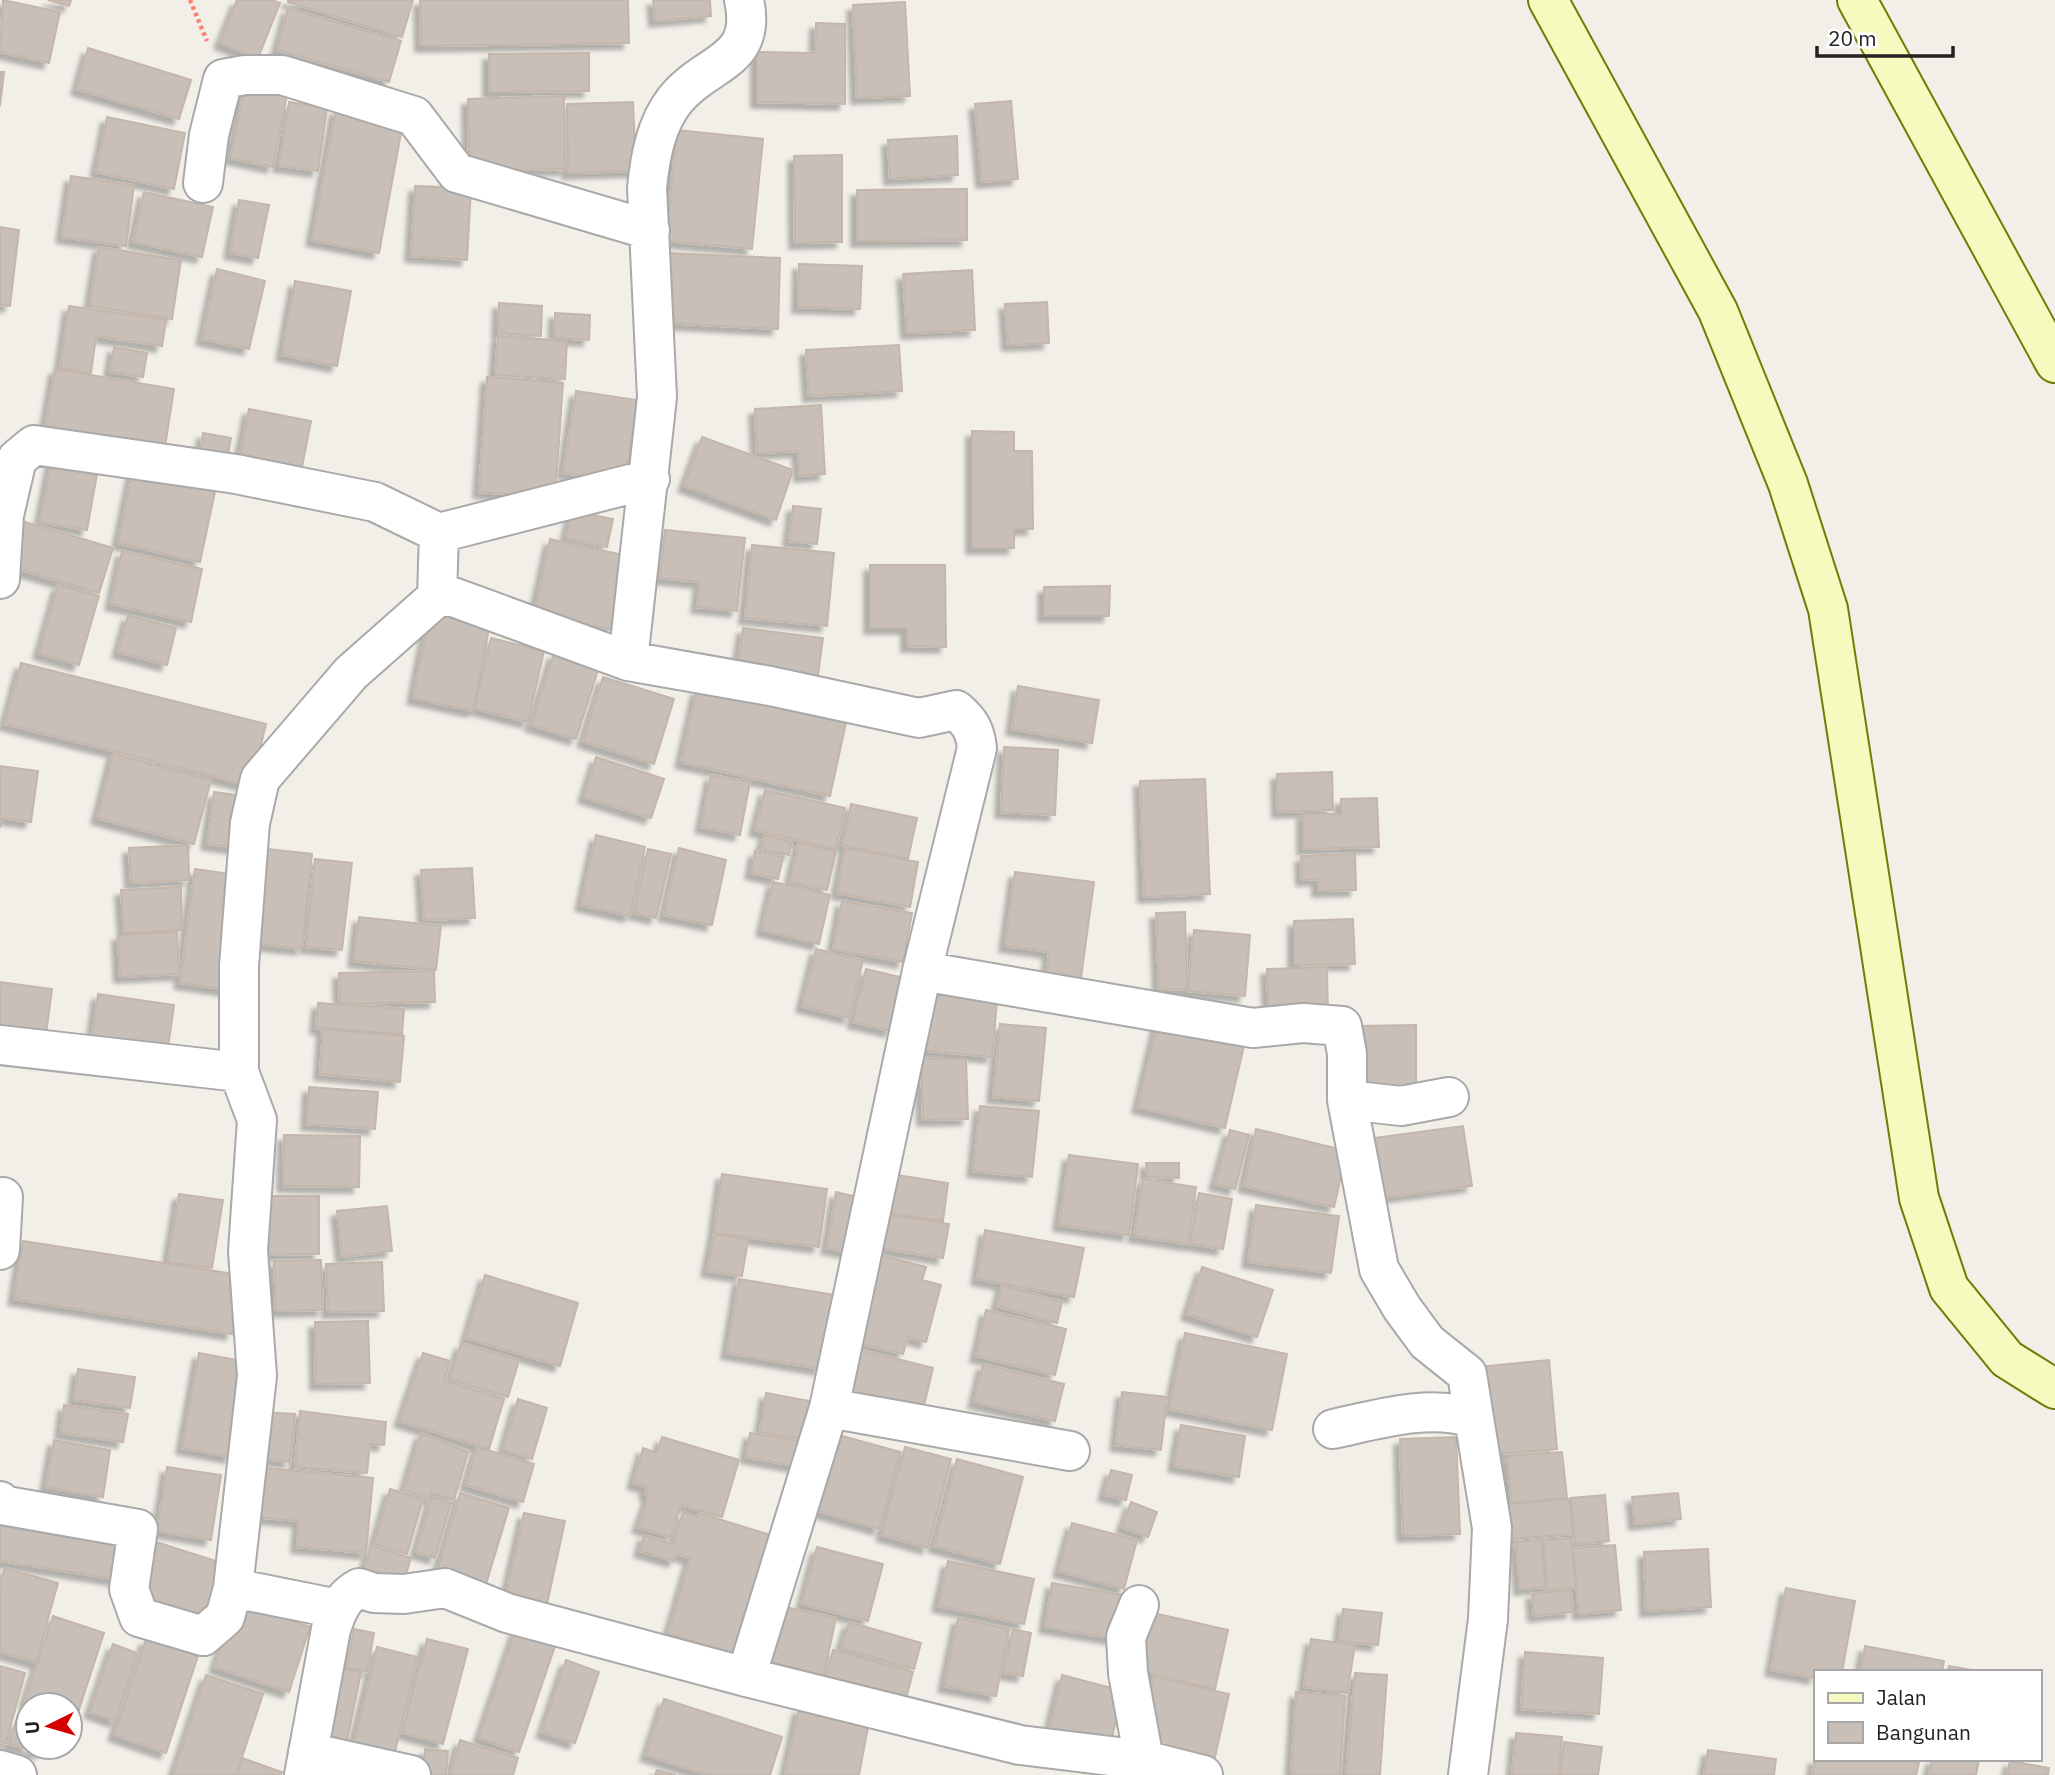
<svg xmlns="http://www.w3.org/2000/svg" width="2055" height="1775" font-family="'IBM Plex Sans',sans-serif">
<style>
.building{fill:#c7bfb8;stroke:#c4b6ab;stroke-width:2;filter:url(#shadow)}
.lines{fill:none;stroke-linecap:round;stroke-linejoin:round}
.street-casing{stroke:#a9a9a9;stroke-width:42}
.secondary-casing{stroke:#707d05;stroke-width:42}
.path{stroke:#fa8072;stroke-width:4.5;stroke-dasharray:3.5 3.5;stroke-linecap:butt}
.street{stroke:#fff;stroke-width:38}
.secondary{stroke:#f7fabf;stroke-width:38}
</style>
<defs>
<filter id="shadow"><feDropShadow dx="-6" dy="6" stdDeviation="2" flood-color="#0004"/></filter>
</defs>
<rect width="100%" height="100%" fill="#f2efe9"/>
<path class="building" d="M3 0 60 12 49 63 0 52Z
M48 0H71L69 6Z
M237 0H272L280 3 258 58 220 43Z
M288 0H413L402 37 288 2Z
M420 0H628L629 43 421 46Z
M653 0H710L711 16 655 21Z
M905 2 910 96 857 98 853 5Z
M288 8 401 41 389 82 277 50Z
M816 23 845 24V104L757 102V52L815 53Z
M88 48 191 80 179 119 77 89Z
M589 53V91L489 92V54Z
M0 72H4L0 106Z
M245 85 287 94 273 167 231 158Z
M564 96 565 169 469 171 468 99Z
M1011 101 1018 179 982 182 975 104Z
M289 102 327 108 318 171 279 166Z
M633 102 636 171 568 173 567 104Z
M336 109 403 122 379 253 312 240Z
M107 117 185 133 174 189 96 172Z
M677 130 763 139 752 249 666 241Z
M957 136 958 175 890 179 888 140Z
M842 155V242L795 243 794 156Z
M71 176 134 185 126 246 62 237Z
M415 186 471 188 467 260 411 256Z
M967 189V240L857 241V190Z
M144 192 213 207 202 257 133 242Z
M239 200 269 205 258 258 230 253Z
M0 227 19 230 10 306 0 305Z
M99 247 181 260 172 319 90 306Z
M667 253 780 258 778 329 664 323Z
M799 264 862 266 860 309 798 307Z
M217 269 265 281 249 349 202 339Z
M972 270 975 330 907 333 903 274Z
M295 281 351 291 337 366 282 355Z
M1047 302 1049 343 1008 345 1005 304Z
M499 303 542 306 541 336 498 333Z
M69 306 166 320 162 346 96 336 91 373 60 368Z
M555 313 590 315 589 340 554 338Z
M498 336 567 341 565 379 495 375Z
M899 345 902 391 809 396 806 350Z
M114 347 147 353 143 377 110 372Z
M55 369 174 389 163 459 43 439Z
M487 377 563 383 555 498 479 492Z
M576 391 637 400 626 482 563 473Z
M821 405 825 474 800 476 798 451 757 453 755 409Z
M249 409 311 421 301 472 239 460Z
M972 431 1014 432V451H1032L1033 529H1014V548H972Z
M203 433 231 438 226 466 199 461Z
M702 437 793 470 776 520 684 486Z
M54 449 100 457 87 530 40 522Z
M133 469 216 487 200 562 118 543Z
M793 506 821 509 817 544 789 541Z
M572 511 613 519 607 547 566 538Z
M22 521 113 548 99 593 8 566Z
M665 530 745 538 737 611 697 607 700 582 660 578Z
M550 539 628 556 612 630 534 613Z
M752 545 834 553 827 626 745 618Z
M122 551 202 569 191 622 111 604Z
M870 565H945L946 647 907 646V628H870Z
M58 585 99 596 79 665 39 653Z
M1110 586 1109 616H1044V587Z
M430 611 490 623 473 711 413 698Z
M128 615 176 628 167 665 118 652Z
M743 628 823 638 817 682 737 671Z
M491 638 544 651 528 722 474 708Z
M554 653 599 667 576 739 531 725Z
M21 663 266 724 251 786 5 724Z
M603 677 674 699 654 764 583 741Z
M1018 686 1099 700 1092 743 1012 729Z
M697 689 846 723 830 796 681 762Z
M1004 747 1058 750 1055 815 1001 812Z
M113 754 211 780 194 844 97 818Z
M596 757 664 779 651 818 584 797Z
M0 766 38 771 31 822 2 818 0 828Z
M1332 772 1333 810 1278 812 1277 774Z
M711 775 750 782 740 835 701 827Z
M1205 779 1210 894 1144 897 1140 781Z
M765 790 845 808 836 849 755 830Z
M214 792 252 797 245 849 207 844Z
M1377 798 1379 847 1303 849V814H1341V799Z
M851 804 917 818 908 859 842 845Z
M596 835 645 847 630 916 581 905Z
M765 835 792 842 789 855 761 849Z
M799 843 836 851 827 890 790 882Z
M188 845 189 880 131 883 129 848Z
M258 848 312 854 302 949 248 943Z
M679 848 726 860 712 925 664 915Z
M845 848 918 862 910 907 837 893Z
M648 849 671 854 656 918 634 913Z
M755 851 783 857 778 879 751 873Z
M1355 854 1356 890 1318 891V879L1302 880 1301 856Z
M315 859 352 863 342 950 306 947Z
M472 868 475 918 424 920 421 870Z
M195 869 244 876 229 990 180 983Z
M1015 872 1094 882 1080 985 1046 980 1049 952 1005 946Z
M773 882 830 895 819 944 762 930Z
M181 887 182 930 124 933 121 890Z
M842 901 912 913 903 962 833 949Z
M1185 912 1187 989 1159 990 1156 913Z
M359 917 441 926 436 970 354 961Z
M1353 919 1355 964 1294 965V921Z
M1194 930 1250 935 1245 996 1188 991Z
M177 932 179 974 120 977 118 935Z
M816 949 863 960 849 1018 802 1006Z
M1327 967 1328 1017 1269 1018 1267 969Z
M866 969 904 978 891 1031 853 1022Z
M434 971 435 1002 340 1004 339 973Z
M0 982 52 989 45 1042 0 1036Z
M98 994 174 1005 167 1055 91 1045Z
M923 994 997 1001 992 1057 918 1050Z
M318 1003 404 1009 402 1034 316 1028Z
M1159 1016 1246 1037 1225 1128 1138 1107Z
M1000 1024 1046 1028 1039 1101 993 1097Z
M1416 1025V1087L1360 1089 1359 1026Z
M323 1029 404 1036 400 1082 320 1074Z
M921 1059H966L968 1119 923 1120Z
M309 1087 378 1092 375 1129 307 1124Z
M980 1106 1039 1111 1032 1177 973 1171Z
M1463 1126 1472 1186 1374 1199 1366 1139Z
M1256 1129 1347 1151 1334 1207 1244 1186Z
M1230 1130 1249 1135 1235 1189 1215 1184Z
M284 1135 360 1136 359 1187 283 1186Z
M1069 1155 1138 1164 1129 1235 1059 1225Z
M1146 1163H1179V1178L1147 1177Z
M884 1173 948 1183 943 1221 878 1212Z
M722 1174 827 1189 819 1247 714 1233Z
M1143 1179 1196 1187 1188 1244 1134 1236Z
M836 1192 857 1197 848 1252 827 1248Z
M1199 1193 1232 1199 1223 1249 1190 1244Z
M179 1194 223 1200 212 1268 168 1262Z
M261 1196H319V1254L262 1255Z
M1256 1205 1339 1216 1331 1273 1248 1262Z
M387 1206 392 1251 342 1257 337 1211Z
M877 1213 949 1224 943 1258 872 1247Z
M985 1230 1084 1248 1074 1297 977 1279Z
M714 1234 748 1240 742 1276 707 1271Z
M23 1241 241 1275 232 1334 14 1299Z
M873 1253 926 1267 922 1280 941 1285 926 1342 908 1337 903 1354 850 1341Z
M321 1260 323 1310 276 1311 274 1261Z
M382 1262 384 1311 328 1312 326 1264Z
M1202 1267 1273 1290 1257 1337 1187 1314Z
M485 1275 578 1303 560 1366 466 1338Z
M739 1279 835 1295 821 1369 727 1353Z
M1002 1285 1062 1302 1057 1323 997 1306Z
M986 1310 1066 1329 1055 1375 976 1356Z
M368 1321 370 1383 316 1384 315 1322Z
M1185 1333 1287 1354 1272 1430 1169 1409Z
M461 1343 519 1360 508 1397 450 1379Z
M849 1347 933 1368 920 1422 836 1401Z
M199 1353 248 1362 231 1457 182 1448Z
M423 1353 450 1361 444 1381 504 1399 489 1449 400 1421Z
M1549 1360 1557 1449 1486 1455 1478 1367Z
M983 1364 1064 1384 1055 1421 974 1402Z
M78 1369 135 1377 130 1408 74 1400Z
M1122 1392 1167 1397 1161 1450 1116 1445Z
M766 1393 820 1403 814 1441 760 1432Z
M518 1399 547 1408 532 1459 503 1450Z
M64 1405 128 1414 123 1442 61 1433Z
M300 1411 386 1422 384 1445 370 1444 367 1473 295 1467Z
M259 1412 295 1414 290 1462 255 1458Z
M1181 1425 1245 1436 1239 1477 1174 1466Z
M421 1433 468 1452 454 1500 431 1493 430 1498 404 1490Z
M750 1433 811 1443 806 1468 746 1457Z
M839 1435 900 1452 879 1529 818 1511Z
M662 1437 739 1460 722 1517 681 1505 671 1537 638 1527 649 1495 645 1494 647 1487 633 1483 643 1448 657 1453Z
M1456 1437 1460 1534 1403 1536 1400 1439Z
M54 1440 110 1450 103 1497 46 1487Z
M477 1447 534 1464 523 1502 466 1485Z
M905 1447 951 1459 928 1548 882 1535Z
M1562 1452 1567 1498 1512 1503 1507 1456Z
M957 1459 1023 1477 1000 1564 934 1546Z
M167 1467 221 1475 211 1540 157 1531Z
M256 1467 373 1478 366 1553 297 1547 299 1521 252 1517Z
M1111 1470 1132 1475 1126 1500 1104 1495Z
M390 1489 423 1499 407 1554 374 1544Z
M460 1493 509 1508 486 1584 438 1569Z
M1678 1493 1681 1519 1635 1524 1632 1497Z
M1605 1495 1609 1541 1575 1544 1571 1498Z
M432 1497 451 1503 435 1558 416 1552Z
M1569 1499 1573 1534 1512 1539 1509 1504Z
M1131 1502 1157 1512 1148 1537 1122 1527Z
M0 1510 135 1532 127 1581 0 1561Z
M683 1512 698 1517 699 1513 777 1537 742 1656 668 1634 690 1558 677 1554 674 1561 640 1551 644 1535 673 1544Z
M524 1513 565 1521 547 1604 506 1595Z
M1072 1523 1137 1540 1124 1589 1059 1571Z
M1571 1538 1576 1587 1547 1590 1543 1540Z
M1541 1540 1546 1587 1520 1589 1516 1542Z
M153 1541 228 1565 211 1621 135 1597Z
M1615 1545 1621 1610 1579 1614 1573 1548Z
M371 1546 411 1558 404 1581 364 1569Z
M817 1547 883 1564 868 1621 802 1604Z
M1708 1549 1711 1607 1646 1611 1644 1552Z
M948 1561 1034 1579 1024 1624 938 1606Z
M5 1568 58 1583 36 1662 0 1652V1585Z
M1052 1583 1125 1595 1118 1639 1045 1627Z
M1786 1588 1855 1601 1842 1672H1815V1678L1771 1670Z
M1570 1590 1572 1612 1534 1616 1532 1594Z
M236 1602 310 1627 289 1692 215 1667Z
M776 1605 836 1618 823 1679 763 1666Z
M1343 1609 1382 1613 1378 1645 1339 1641Z
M1145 1611 1228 1630 1215 1689 1132 1669Z
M53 1616 104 1633 76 1719 70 1717V1705L25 1702Z
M958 1618 1009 1629 996 1696 944 1686Z
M849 1622 921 1643 914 1669 841 1648Z
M354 1629 374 1633 367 1671 347 1668Z
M516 1629 556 1643 519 1752 479 1738Z
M1013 1629 1031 1633 1023 1676 1003 1673Z
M146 1639 198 1656 166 1753 114 1735Z
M427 1639 468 1649 443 1744 402 1732Z
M1311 1639 1355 1645 1347 1693 1304 1687Z
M113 1644 137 1653 115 1721 90 1712Z
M1865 1646 1944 1661 1942 1672H1860Z
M377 1647 417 1657 394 1756 353 1746Z
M833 1650 913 1672 905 1702 825 1679Z
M1525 1652 1603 1658 1599 1714 1521 1709Z
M566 1660 599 1672 575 1743 542 1732Z
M0 1666 25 1673 6 1743 0 1742Z
M1949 1666 1983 1672H1948Z
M333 1667 361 1672 346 1746 318 1740Z
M1355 1673 1387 1675 1380 1775H1346Z
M206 1675 263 1694 236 1775H173Z
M1062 1675 1123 1691 1109 1750 1048 1735Z
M1154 1677 1229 1694 1215 1757 1140 1741Z
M1296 1692 1345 1696 1340 1775H1291Z
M664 1699 782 1737 770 1775H708L646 1755Z
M799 1708 869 1722 859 1775H785Z
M16 1721 28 1725V1747H42L41 1753 9 1744Z
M1516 1733 1562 1737 1558 1775H1512Z
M460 1740 518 1758 513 1775H450Z
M1564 1742 1602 1747 1598 1775H1560Z
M425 1749 448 1751 446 1775H423Z
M1708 1750 1776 1759 1774 1775H1704Z
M1815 1757V1759H1899L1919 1763 1916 1775H1812Z
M242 1758 282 1772 281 1775H237Z
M1932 1759H1979L1976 1775H1929Z
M2010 1761 2049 1768 2048 1775H2007Z
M657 1770 676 1775H655Z"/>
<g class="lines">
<defs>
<path id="street" d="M203 183 209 135 223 79 245 75H282L414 116 457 173 650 230
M439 533 650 479
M0 579 4 515 17 459 34 445 236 474 375 502 439 533 437 597
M628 661 657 397 647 188C650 157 656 124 675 100 706 61 758 63 744 0
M922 971 1253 1028 1303 1023 1342 1026 1347 1054V1100L1379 1269 1402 1308 1427 1342 1467 1374 1474 1418
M0 1045 239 1072
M1347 1100 1401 1106 1449 1097
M0 1250 3 1197
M829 1408 1070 1451
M1333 1429C1379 1419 1427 1404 1474 1418L1492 1528 1488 1619 1468 1775
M0 1501 1 1505 138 1529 129 1589 139 1617 203 1636 225 1617 233 1588 338 1609
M233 1588 257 1376 248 1251 257 1120 239 1072V966L250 823 260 779 351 673 437 597H453L628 661 770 686 919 718 956 710C970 722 975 730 977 748L922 971 829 1408 746 1677
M1139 1605 1126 1637 1128 1673 1144 1760
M308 1752 411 1775
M0 1770 17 1775
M304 1775 331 1629C337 1611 342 1597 359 1588L374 1593 404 1594 445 1588 507 1613 746 1677 1020 1745 1144 1760 1203 1775"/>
<path id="secondary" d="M1548 0 1718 311 1788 484 1828 609 1919 1198 1949 1288 2007 1359 2055 1389
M1857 0 2055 363"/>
</defs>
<use href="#street" class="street-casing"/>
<use href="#secondary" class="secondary-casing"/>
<path class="path" d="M190 0 207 41"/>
<use href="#street" class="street"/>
<use href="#secondary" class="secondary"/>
</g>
<rect x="1814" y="1670" width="228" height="91" fill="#ffffff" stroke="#a7a7a7" stroke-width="2"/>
<rect x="1828" y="1693" width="35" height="10" fill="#f7fabf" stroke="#a7a7a7" stroke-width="2"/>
<text x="1876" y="1705" font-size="21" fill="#222222">Jalan</text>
<rect x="1828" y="1722" width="35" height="21" fill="#c7bfb8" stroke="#a7a7a7" stroke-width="2"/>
<text x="1876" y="1740" font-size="21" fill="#222222">Bangunan</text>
<g transform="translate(49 1726) rotate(265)"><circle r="33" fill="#ffffff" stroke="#a7a7a7" stroke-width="2"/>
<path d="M0-5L12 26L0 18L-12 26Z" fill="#d40000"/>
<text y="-10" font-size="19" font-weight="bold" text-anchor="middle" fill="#222222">U</text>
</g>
<path d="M1817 46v10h136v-10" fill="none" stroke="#222222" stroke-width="3.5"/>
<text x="1828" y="46" font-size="21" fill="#222222" stroke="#ffffff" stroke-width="5" paint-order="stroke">20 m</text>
</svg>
